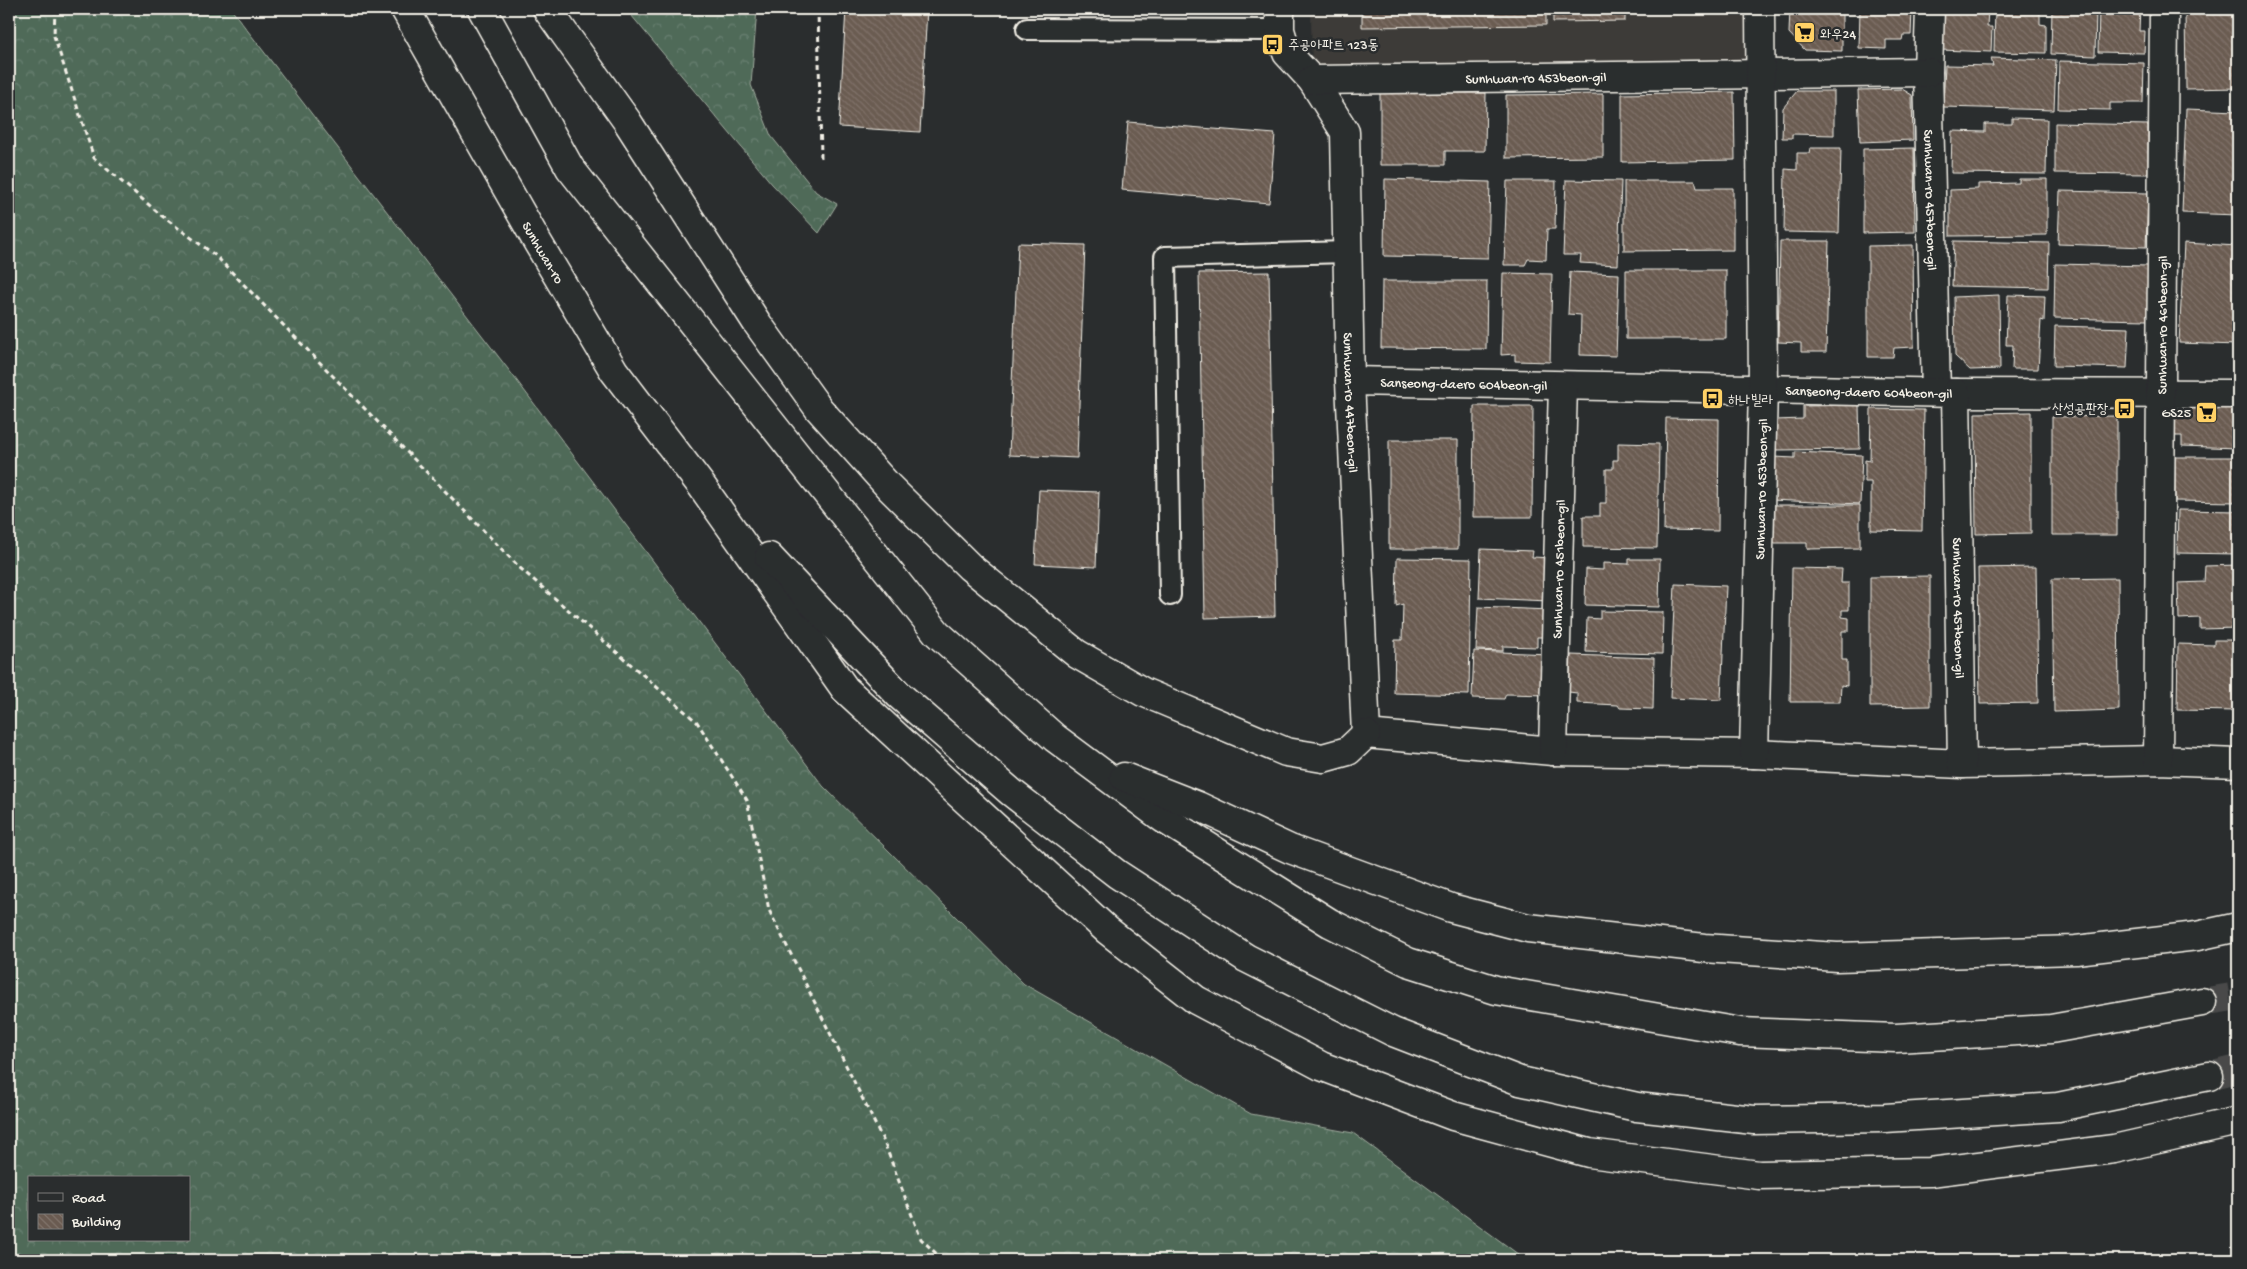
<svg xmlns="http://www.w3.org/2000/svg" width="2247" height="1269" font-family="'Gochi Hand','Poor Story',sans-serif">
<style>
.built{fill:#3d3b38}
.forest{fill:url(#forest-crowns);stroke:#a2aea0;fill-rule:evenodd}
.building{fill:url(#building-back-hatch);stroke:#f4f1e8}
.lines{fill:none;stroke-linecap:round;stroke-linejoin:round}
.secondary-tunnel{stroke:#484a4a;stroke-width:28;stroke-dasharray:28 14;stroke-linecap:butt}
.lane-casing{stroke:#f4f1e8;stroke-width:24}
.street-casing{stroke:#f4f1e8;stroke-width:31}
.secondary-casing{stroke:#f4f1e8;stroke-width:31}
.path{stroke:#f4f1e8;stroke-width:3;stroke-dasharray:5 4;stroke-linecap:butt}
.lane{stroke:#2a2d2e;stroke-width:20}
.street{stroke:#2a2d2e;stroke-width:28}
.secondary{stroke:#2a2d2e;stroke-width:28}
.labels{text-anchor:middle;stroke-width:5;stroke-linejoin:round;paint-order:stroke}
.poi-label{font-size:14px;fill:#f4f1e8;stroke:#2a2d2e;text-anchor:start}
.street-label{font-size:14px;fill:#f4f1e8;stroke:#2a2d2e}
</style>
<defs>
<pattern id="forest-crowns" width="20" height="18" patternUnits="userSpaceOnUse" patternTransform="scale(1.25)"><rect width="20" height="18" fill="#4f6a59"/><path d="M2 6a3 3 0 1 1 6 0M12 15a3 3 0 1 1 6 0" fill="none" stroke="#698071"/></pattern>
<pattern id="building-back-hatch" width="6" height="6" patternUnits="userSpaceOnUse" patternTransform="scale(1.25)"><rect width="6" height="6" fill="#6a5b51"/><path d="M-1 5l2 2M0 0l6 6M5-1l2 2" fill="none" stroke="#80736a"/></pattern>
</defs>
<rect width="100%" height="100%" fill="#2a2d2e"/>
<filter id="ink" filterUnits="userSpaceOnUse"><feTurbulence type="fractalNoise" baseFrequency=".02" numOctaves="2"/><feDisplacementMap in="SourceGraphic" scale="10" xChannelSelector="R" yChannelSelector="G"/><feConvolveMatrix kernelMatrix="1 2 1 2 8 2 1 2 1" color-interpolation-filters="sRGB"/></filter>
<g filter="url(#ink)">
<path class="built" d="M1311 9H1760L1759 75 1312 80Z"/>
<path class="forest" d="M9 9H231L508 369 823 786 1024 984 1251 1114 1353 1133 1526 1260H9ZM29 1178H189V1240H29Z
M626 9H757L751 85 771 136 816 192 837 204 819 233 772 184Z"/>
<path class="building" d="M846 9H927L920 132 839 127Z
M1362 9H1546V25L1362 27Z
M1553 9H1625V21L1553 22Z
M1790 9H1842V51L1805 50 1789 33Z
M1860 9H1912L1911 35H1903L1902 40H1886V49L1859 48Z
M1943 9H1988L1987 27H1992L1991 52 1941 50Z
M1995 9H2040V24L2046 25V53L1994 52Z
M2052 9H2096L2095 56 2051 54Z
M2099 9H2140L2139 31H2145L2144 53 2098 52Z
M2185 9H2238V88L2186 89Z
M1991 58 2056 60 2054 110 1943 107 1945 65 1993 66Z
M2059 61 2144 63 2143 103H2110V110L2058 109Z
M1902 89 1912 95 1913 140 1860 142 1858 90Z
M1797 91H1834V135L1792 134V138H1782L1783 108Z
M1734 92 1735 160 1622 162V94Z
M1380 93H1486L1485 151H1445V165H1380Z
M1603 94V157L1506 158V95Z
M2186 109 2238 111V215L2182 213Z
M2012 118 2047 119 2046 174 1951 173 1952 131 1985 132V124H2012Z
M1128 122 1275 134 1269 203 1122 190Z
M2055 123 2148 125V174L2055 173Z
M1810 148H1841L1839 233 1784 232 1785 169 1797 170V153H1809Z
M1914 148 1915 232 1863 233V149Z
M1385 179 1490 182 1488 258 1384 256Z
M2019 179H2047V235L1950 236V190L1978 189V184L2019 183Z
M1566 180 1621 181 1618 265 1580 263 1581 255H1563Z
M1507 181H1556L1555 229H1547L1546 260 1528 259 1525 265H1504Z
M1624 181H1695L1697 188H1733V250L1624 251Z
M2060 191 2148 193 2146 247 2058 244Z
M1780 241H1829L1826 352H1801V343L1778 342Z
M1954 241 2049 243 2048 288 1952 286Z
M1018 243 1085 245 1077 458 1009 455Z
M2184 243 2238 246V345L2179 343Z
M1913 245 1914 347 1894 348 1893 357H1868V246Z
M2055 264 2149 266 2147 320 2054 318Z
M1626 270H1726V339H1626Z
M1269 272 1275 616 1205 618 1199 273Z
M1570 272 1619 274 1616 356 1580 355 1581 315 1568 314Z
M1503 273 1552 274 1550 362 1515 361V354L1501 355Z
M1382 281H1487L1486 349 1381 348Z
M1999 295 2000 369 1970 370 1955 356 1954 297Z
M2008 295 2045 296 2044 321 2041 320 2038 369H2012L2013 345H2006Z
M2055 326 2129 328 2127 368 2054 366Z
M2198 401 2238 402V448L2182 446V436H2174L2175 414 2180 409 2189 408Z
M1859 405 1860 449 1775 450V420L1803 419V406Z
M1474 406H1533L1532 517H1473Z
M1871 409 1924 410 1922 531 1871 530V482H1865V460L1870 461Z
M2031 412V533L1976 534 1975 413Z
M2117 416V535H2052V417Z
M1666 418 1719 419 1718 531 1664 530Z
M1389 440H1458V549H1389Z
M1618 443 1659 444 1657 548 1583 547V516H1600V503H1606V469H1613V460H1618Z
M1795 452 1862 455 1860 504 1771 500 1773 457 1795 458Z
M2175 457H2238V502L2175 501Z
M1039 490 1099 492 1096 567 1035 564Z
M1772 505H1860V548L1807 549V543H1772Z
M2178 510 2238 511V554L2177 553Z
M1481 549 1533 551 1532 557 1552 558 1549 601 1479 598Z
M1397 558 1471 559 1469 695 1394 693 1395 640H1402L1403 604 1396 606Z
M1629 559H1660L1659 607 1585 605 1586 569 1603 570V563L1629 564Z
M2238 565V628L2200 629V618L2179 619 2178 583 2204 582 2205 566Z
M2036 567 2038 703 1980 704 1978 568Z
M1792 568 1842 569 1841 583H1849V610H1842V617L1849 618V631H1842V660H1847V686L1841 685 1840 702H1790Z
M1930 576V706L1870 707V577Z
M2118 578 2119 710 2054 712 2052 579Z
M1675 584 1726 586 1721 700 1670 698Z
M1478 607 1549 610 1547 637H1537V647L1503 646V651L1476 650Z
M1600 611 1663 612 1662 654 1586 652 1587 618 1600 619Z
M2214 640H2233V645H2238V711L2177 710 2178 644 2214 645Z
M1474 651 1550 654 1548 695 1506 694 1504 699 1472 698Z
M1571 655 1654 658 1653 709 1620 708 1618 705 1577 703V693L1569 692Z"/>
<g class="lines">
<path class="secondary-tunnel" d="M2202 1002 2238 996
M2209 1076 2238 1069"/>
<defs>
<path id="lane" d="M1027 29 1280 30
M1170 595 1165 257 1347 252"/>
<g id="street">
<path id="s1" d="M1280 9V30L1287 53 1312 80 1345 132 1350 381 1366 734 1553 751 1754 754 1962 764 2158 760 2238 763"/>
<path id="s2" d="M1930 9 1928 72 1936 392"/>
<path id="s3" d="M1312 80 1928 72"/>
<path id="s4" d="M1350 381 1956 393 2238 394"/>
<path id="s5" d="M1956 393 1962 764"/>
<path id="s6" d="M1553 751 1563 386"/>
<path id="s7" d="M1754 754 1763 388 1760 9"/>
<path id="s8" d="M2158 760 2164 9"/>
</g>
<g id="secondary">
<path id="s9" d="M405 9 538 243 614 371 701 485 845 689 1107 930 1196 1000 1321 1066 1453 1116 1589 1153 1759 1175 1930 1172 2114 1149 2238 1121"/>
<path d="M482 9 570 168 937 633 1055 738 1164 819 1330 923 1408 962 1496 990 1740 1032 1896 1038 2051 1029 2202 1002"/>
<path d="M547 9 627 121 757 323 819 409 889 487 970 567 1077 654 1143 692 1286 752 1323 758 1348 751 1366 734"/>
<path d="M769 557 899 695 1011 792 1117 874 1246 958 1393 1032 1520 1081 1637 1107 1754 1120 1885 1118 2058 1107 2209 1076"/>
<path d="M1124 777 1198 806 1290 849 1451 908 1528 928 1704 948 1837 957 2076 950 2197 936 2238 927"/>
</g>
</defs>
<use href="#lane" class="lane-casing"/>
<use href="#street" class="street-casing"/>
<use href="#secondary" class="secondary-casing"/>
<path class="path" d="M55 9 54 36 94 158 162 216 216 256 520 568 697 722 747 800 769 910 884 1142 921 1239 943 1260
M818 9 821 159"/>
<use href="#lane" class="lane"/>
<use href="#street" class="street"/>
<use href="#secondary" class="secondary"/>
</g>
</g>
<defs>
<symbol id="supermarket-square" viewBox="-11 -11 22 22"><rect x="-9" y="-9" width="18" height="18" rx="4" fill="#ffd166" stroke="#2a2d2e"/><path d="M-6-5.5h2.5l.6 2H6L4.5 2H-2.5L-4.4-4H-6ZM-1.5 3.2a1.3 1.3 0 1 0 .1 0ZM3 3.2a1.3 1.3 0 1 0 .1 0Z" fill="#111"/></symbol>
<symbol id="bus-square" viewBox="-11 -11 22 22"><rect x="-9" y="-9" width="18" height="18" rx="4" fill="#ffd166" stroke="#2a2d2e"/><path d="M-5-6H5V4H4V6H2V4H-2V6H-4V4H-5ZM-3.5-4V0h7V-4ZM-3.5 1.2v1.5H-2V1.2ZM2 1.2v1.5H3.5V1.2Z" fill="#111"/></symbol>
</defs>
<g fill-rule="evenodd">
<use href="#supermarket-square" x="1792" y="20" width="25" height="25"/>
<use href="#bus-square" x="1260" y="32" width="25" height="25"/>
<use href="#bus-square" x="1700" y="386" width="25" height="25"/>
<use href="#bus-square" x="2112" y="396" width="25" height="25"/>
<use href="#supermarket-square" x="2194" y="400" width="25" height="25"/>
</g>
<g class="labels">
<g class="poi-label">
<text x="1820" y="38">와우24</text>
<text x="1288" y="49">주공아파트 123동</text>
<text x="1728" y="404">하나빌라</text>
<text x="2108" y="413" text-anchor="end">산성공판장</text>
<text x="2191" y="417" text-anchor="end">GS25</text>
</g>
<g class="street-label">
<text dy="5" stroke="none"><textPath href="#s3" startOffset="224">Sunhwan-ro 453beon-gil</textPath></text>
<text dy="5" stroke="none"><textPath href="#s2" startOffset="191">Sunhwan-ro 457beon-gil</textPath></text>
<text dy="5" stroke="none"><textPath href="#s9" startOffset="280">Sunhwan-ro</textPath></text>
<text dy="5" stroke="none"><textPath href="#s8" startOffset="435">Sunhwan-ro 461beon-gil</textPath></text>
<text dy="5" stroke="none"><textPath href="#s4" startOffset="114">Sanseong-daero 604beon-gil</textPath></text>
<text dy="5" stroke="none"><textPath href="#s4" startOffset="519">Sanseong-daero 604beon-gil</textPath></text>
<text dy="5" stroke="none"><textPath href="#s1" startOffset="414">Sunhwan-ro 447beon-gil</textPath></text>
<text dy="5" stroke="none"><textPath href="#s7" startOffset="265">Sunhwan-ro 453beon-gil</textPath></text>
<text dy="5" stroke="none"><textPath href="#s6" startOffset="182">Sunhwan-ro 451beon-gil</textPath></text>
<text dy="5" stroke="none"><textPath href="#s5" startOffset="215">Sunhwan-ro 457beon-gil</textPath></text>
</g>
</g>
<rect width="2247" height="1269" fill="none" stroke="#2a2d2e" stroke-width="30"/>
<rect x="15" y="15" width="2217" height="1239" fill="none" stroke="#f4f1e8" stroke-width="2" filter="url(#ink)"/>
<rect x="28" y="1176" width="162" height="65" fill="#2a2d2e" stroke="#7b7b78"/>
<rect x="38" y="1193" width="25" height="8" fill="#2a2d2e" stroke="#7b7b78"/>
<text x="72" y="1202" font-size="15" fill="#f4f1e8">Road</text>
<rect x="38" y="1214" width="25" height="15" fill="url(#building-back-hatch)" stroke="#7b7b78"/>
<text x="72" y="1226" font-size="15" fill="#f4f1e8">Building</text>
</svg>
